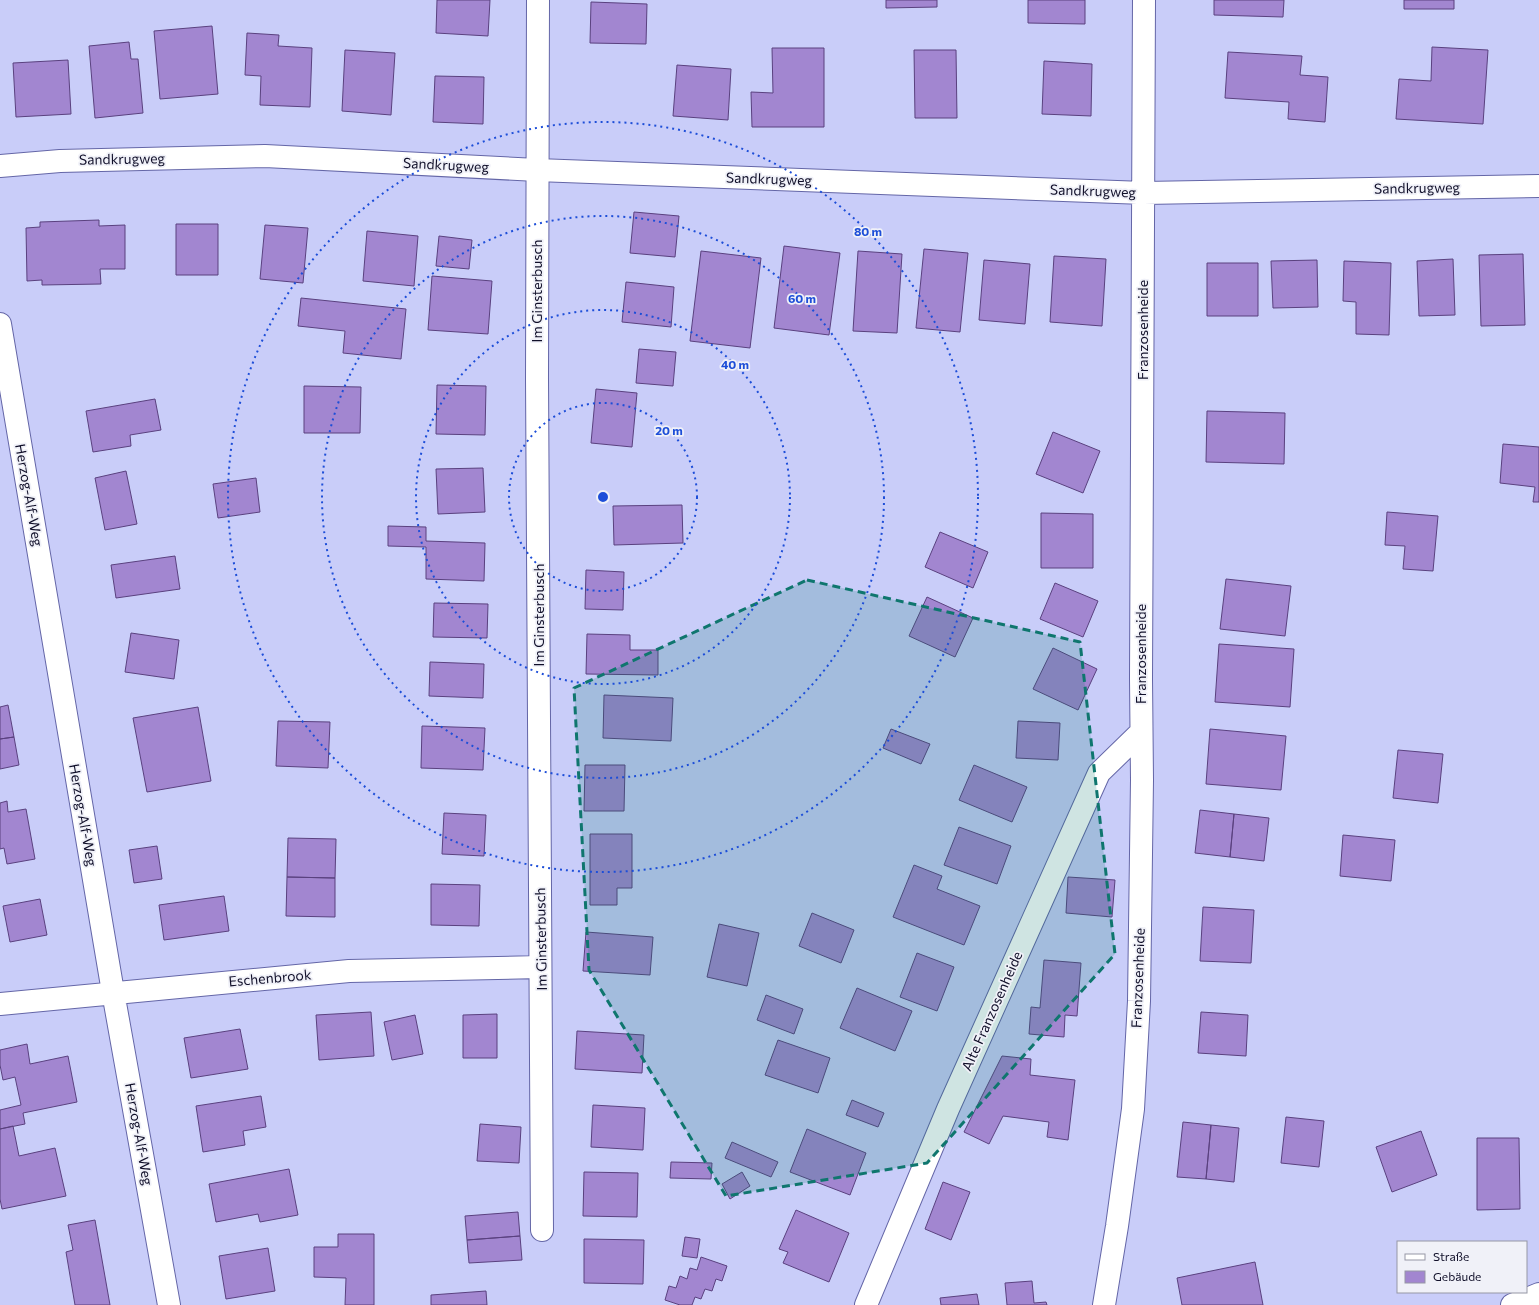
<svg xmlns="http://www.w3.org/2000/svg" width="1539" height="1305" font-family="Commissioner,sans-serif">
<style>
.building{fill:#a286d0;stroke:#5a417f}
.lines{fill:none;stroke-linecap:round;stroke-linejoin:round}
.minor-casing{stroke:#6466a7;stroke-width:24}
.tertiary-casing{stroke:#6466a7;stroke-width:24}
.minor{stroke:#fff;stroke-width:22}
.tertiary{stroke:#fff;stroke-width:22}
.marked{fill:#0f766e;fill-opacity:0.2;stroke:#0f766e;stroke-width:3;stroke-dasharray:8 5;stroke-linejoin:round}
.ring{fill:none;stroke:#1d4ed8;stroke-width:2;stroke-dasharray:2 4}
.labels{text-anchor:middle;stroke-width:3.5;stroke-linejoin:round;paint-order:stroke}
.street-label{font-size:14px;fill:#100f29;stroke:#f0f1f8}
.centre{fill:#1d4ed8;stroke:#f0f1f8;stroke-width:2}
.ring-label{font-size:12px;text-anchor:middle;font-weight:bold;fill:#1d4ed8;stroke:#f0f1f8;stroke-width:3.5;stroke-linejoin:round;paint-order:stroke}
</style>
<rect width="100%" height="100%" fill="#c9cdf9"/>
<path class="building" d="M437 0H490L488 36 436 33Z
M886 0H937V7L886 8Z
M1028 0H1085V24L1028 23Z
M1214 0H1284L1283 17 1214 15Z
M1404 0H1454V9H1404Z
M591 2 647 4 646 44 590 43Z
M212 26 218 94 160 99 154 31Z
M247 33 279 35 278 46 312 48 310 107 260 105 261 76 245 75Z
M129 42 131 59H138L143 113 95 118 89 46Z
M1432 47 1488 50 1483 124 1396 119 1399 79 1431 81Z
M772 48H824V127H752L751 92 773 93Z
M345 50 395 53 391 115 342 111Z
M914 50H956L957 118H915Z
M1228 52 1302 56 1300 75 1328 77 1325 122 1288 119 1289 102 1225 98Z
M68 60 71 114 16 117 13 63Z
M1044 61 1092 64 1091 116 1042 114Z
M677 65 731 69 728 120 673 116Z
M435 76 484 77 483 124 433 122Z
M634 212 679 216 675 257 630 253Z
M99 220V226L125 225V269H100L101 284 42 285V280L27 281 26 228 40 227V222Z
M176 224H218V275H176Z
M265 225 308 228 303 283 260 279Z
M367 231 418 236 414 286 363 281Z
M439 236 472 240 469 269 436 266Z
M784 246 840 253 829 335 774 328Z
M924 249 968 253 960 332 916 328Z
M701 251 761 258 750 348 690 341Z
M858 251 902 254 897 333 853 331Z
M1523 254 1525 325 1481 326 1479 255Z
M1054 256 1106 259 1102 326 1050 322Z
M1453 259 1455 315 1419 316 1417 261Z
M984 260 1030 264 1025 324 979 320Z
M1317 260 1318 307 1273 308 1271 261Z
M1344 261 1391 263 1389 335 1356 334V302L1343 301Z
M1207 263H1258V316H1207Z
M432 276 492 281 488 334 428 330Z
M626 282 674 287 671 327 622 322Z
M301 298 406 309 401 359 343 353 345 331 298 326Z
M639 349 676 352 673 386 636 383Z
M437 385 486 386 485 435 436 434Z
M304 386 361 387 360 433H304Z
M596 389 637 393 632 447 591 443Z
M155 399 161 430 130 435 131 446 93 452 86 411Z
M1207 411 1285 413 1284 464 1206 462Z
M1053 432 1100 451 1083 493 1036 474Z
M1503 444 1539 447V502H1533L1535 487 1500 483Z
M483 468 485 512 438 514 436 469Z
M126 471 137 524 105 530 95 478Z
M256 478 260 512 218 518 213 484Z
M682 505 683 543 614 545 613 506Z
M1387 512 1438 516 1433 571 1403 569 1405 546 1385 545Z
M1041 513 1093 514V568H1041Z
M388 526 426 527V541L485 543 484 581 426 579V547L388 546Z
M940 532 988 552 973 588 925 567Z
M175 556 180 589 116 598 111 565Z
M586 570 624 572 623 610 585 609Z
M1226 579 1291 586 1285 636 1220 629Z
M1055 583 1098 601 1083 637 1040 619Z
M927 597 973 618 955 657 909 636Z
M434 603 488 604 487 638 433 637Z
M131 633 179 640 174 679 125 672Z
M587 634 630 635V650H658V675L586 674Z
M1219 644 1294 649 1290 707 1215 702Z
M1053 648 1097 669 1078 710 1033 689Z
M430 662 484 664 483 698 429 696Z
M604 695 673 698 671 741 603 738Z
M8 705 14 737 0 739V707Z
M198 707 211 781 147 792 133 718Z
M278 721 330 722 328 768 276 766Z
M1018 721 1060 723 1058 760 1016 758Z
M422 726 485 728 483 770 421 768Z
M891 729 930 744 921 764 883 748Z
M1210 729 1286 736 1281 790 1206 784Z
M14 737 19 765 0 769V739Z
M1398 750 1443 754 1438 803 1393 798Z
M585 765H625L624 811H584Z
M974 765 1027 787 1012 822 959 800Z
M7 801 8 812 26 809 35 859 7 864 4 848 0 849V803Z
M1200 810 1234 814 1230 857 1195 853Z
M444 813 486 815 484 856 442 854Z
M1234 814 1269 818 1264 861 1230 857Z
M959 827 1011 846 997 884 944 865Z
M590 834H632V888H617V905H590Z
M1343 835 1395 840 1391 881 1340 876Z
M288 838 336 839 335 878 287 877Z
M157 846 162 879 134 883 129 850Z
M914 865 942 876 937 889 980 906 964 945 893 917Z
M287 877 335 878V917L286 916Z
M1068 877 1115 880 1112 917 1066 913Z
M431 884 480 885 479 926 431 925Z
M224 896 229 931 164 940 159 905Z
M40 899 47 935 10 942 3 906Z
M1203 907 1254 910 1251 963 1200 961Z
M812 913 854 930 841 963 799 946Z
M719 924 759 933 747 986 707 977Z
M586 932 653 937 650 975 583 971Z
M917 953 954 967 937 1011 900 997Z
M1044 960 1081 963 1077 1016 1065 1015 1064 1037 1029 1034 1031 1007 1040 1008Z
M857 988 912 1011 895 1051 840 1028Z
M766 995 803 1009 794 1034 757 1020Z
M371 1012 374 1056 319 1060 316 1015Z
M1201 1012 1248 1015 1246 1056 1198 1053Z
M497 1014V1058H463V1015Z
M415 1015 423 1054 392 1060 384 1022Z
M240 1029 248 1069 191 1078 184 1038Z
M577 1031 644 1035 642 1073 575 1069Z
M778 1040 830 1058 818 1093 765 1075Z
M27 1044 30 1064 68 1056 77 1102 23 1113 25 1124 0 1129V1110L21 1105 15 1077 3 1080 0 1065V1050Z
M1002 1056 1031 1059 1030 1075 1075 1080 1068 1140 1047 1137 1049 1122 1003 1116 989 1144 964 1132Z
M261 1096 266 1127 243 1131 245 1145 203 1152 196 1106Z
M852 1100 884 1113 878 1127 846 1115Z
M593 1105 645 1108 643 1150 591 1147Z
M1286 1117 1324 1121 1319 1167 1281 1163Z
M1183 1122 1211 1125 1206 1179 1177 1177Z
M480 1124 521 1127 519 1163 477 1161Z
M1211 1125 1239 1128 1234 1182 1206 1179Z
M13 1126 19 1156 55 1148 66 1196 2 1209 0 1199V1129Z
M807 1129 866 1153 850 1195 790 1172Z
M1421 1131 1437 1175 1392 1192 1376 1147Z
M1477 1138H1519L1520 1209 1477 1210Z
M732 1142 778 1162 771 1177 725 1158Z
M671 1162 712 1163 711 1179 670 1178Z
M289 1169 298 1215 260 1222 258 1214 216 1222 209 1184Z
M584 1172 638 1173 637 1217 583 1216Z
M742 1172 750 1186 730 1199 722 1184Z
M943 1182 970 1192 951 1240 925 1229Z
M796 1210 849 1233 829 1282 783 1263 788 1252 779 1249Z
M518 1212 520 1236 467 1240 465 1216Z
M95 1220 110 1305H75L66 1252 73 1250 68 1225Z
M338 1234H374V1305H345L346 1278 314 1277V1247H338Z
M520 1236 522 1260 469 1263 467 1240Z
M685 1237 700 1239 697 1258 682 1256Z
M584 1239 644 1240 643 1284 584 1283Z
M268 1248 275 1291 226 1299 219 1256Z
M701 1257 727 1266 722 1281 716 1279 712 1291 705 1289 701 1299 695 1297 692 1305H680L665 1300 669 1286 676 1288 680 1276 687 1279 690 1268 697 1270Z
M1255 1262 1263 1305H1182L1177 1278Z
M1032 1281 1034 1303 1046 1302 1047 1305H1007L1005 1283Z
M486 1291 487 1305H431V1295Z
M977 1294 979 1305H941L940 1298Z"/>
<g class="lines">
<defs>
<path id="minor" d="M538 0 537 379 542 1230
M0 166 60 161 265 156 537 170 1144 193 1539 186
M0 324 113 992 169 1305
M0 1004 349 971 540 967
M866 1305 948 1109 1099 773 1141 732
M1104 1305 1117 1226 1133 1109 1139 1001 1142 780 1141 679 1144 0"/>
<path id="tertiary" d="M1512 1305 1539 1294"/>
</defs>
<use href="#minor" class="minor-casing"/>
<use href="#tertiary" class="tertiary-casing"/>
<use href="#minor" class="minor"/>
<use href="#tertiary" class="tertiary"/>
</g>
<path class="marked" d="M807 580 1080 642 1115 954 927 1163 726 1196 589 970 574 688Z"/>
<g class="ring">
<circle cx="603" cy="497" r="94"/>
<circle cx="603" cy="497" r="187"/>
<circle cx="603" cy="497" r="281"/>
<circle cx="603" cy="497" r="375"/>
</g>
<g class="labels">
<g class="street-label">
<text transform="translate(122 159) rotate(-1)" y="5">Sandkrugweg</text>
<text transform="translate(446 165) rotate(3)" y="5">Sandkrugweg</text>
<text transform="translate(769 179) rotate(2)" y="5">Sandkrugweg</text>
<text transform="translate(1417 188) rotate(-1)" y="5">Sandkrugweg</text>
<text transform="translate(1093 191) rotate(2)" y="5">Sandkrugweg</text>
<text transform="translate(537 291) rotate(-90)" y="5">Im Ginsterbusch</text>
<text transform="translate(1143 330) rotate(-90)" y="5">Franzosenheide</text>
<text transform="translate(29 495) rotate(80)" y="5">Herzog-Alf-Weg</text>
<text transform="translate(539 615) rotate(-90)" y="5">Im Ginsterbusch</text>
<text transform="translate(1141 654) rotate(-90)" y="5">Franzosenheide</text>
<text transform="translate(83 815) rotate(80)" y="5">Herzog-Alf-Weg</text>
<text transform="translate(541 939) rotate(-91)" y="5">Im Ginsterbusch</text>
<text transform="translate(270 978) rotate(-5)" y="5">Eschenbrook</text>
<text transform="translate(1138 978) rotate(-88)" y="5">Franzosenheide</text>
<text transform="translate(992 1011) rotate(-66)" y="5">Alte Franzosenheide</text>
<text transform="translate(139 1134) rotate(80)" y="5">Herzog-Alf-Weg</text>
</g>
</g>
<circle cx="603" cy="497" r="6" class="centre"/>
<g class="ring-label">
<text x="868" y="236">80 m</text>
<text x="802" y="303">60 m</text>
<text x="735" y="369">40 m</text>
<text x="669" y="435">20 m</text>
</g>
<rect x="1397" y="1241" width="130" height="52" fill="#f0f1f8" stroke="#9697a5"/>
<rect x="1405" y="1254" width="20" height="6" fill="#ffffff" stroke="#9697a5"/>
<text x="1433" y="1261" font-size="12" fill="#100f29">Straße</text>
<rect x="1405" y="1271" width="20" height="12" fill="#a286d0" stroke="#9697a5"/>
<text x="1433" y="1281" font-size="12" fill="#100f29">Gebäude</text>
</svg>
